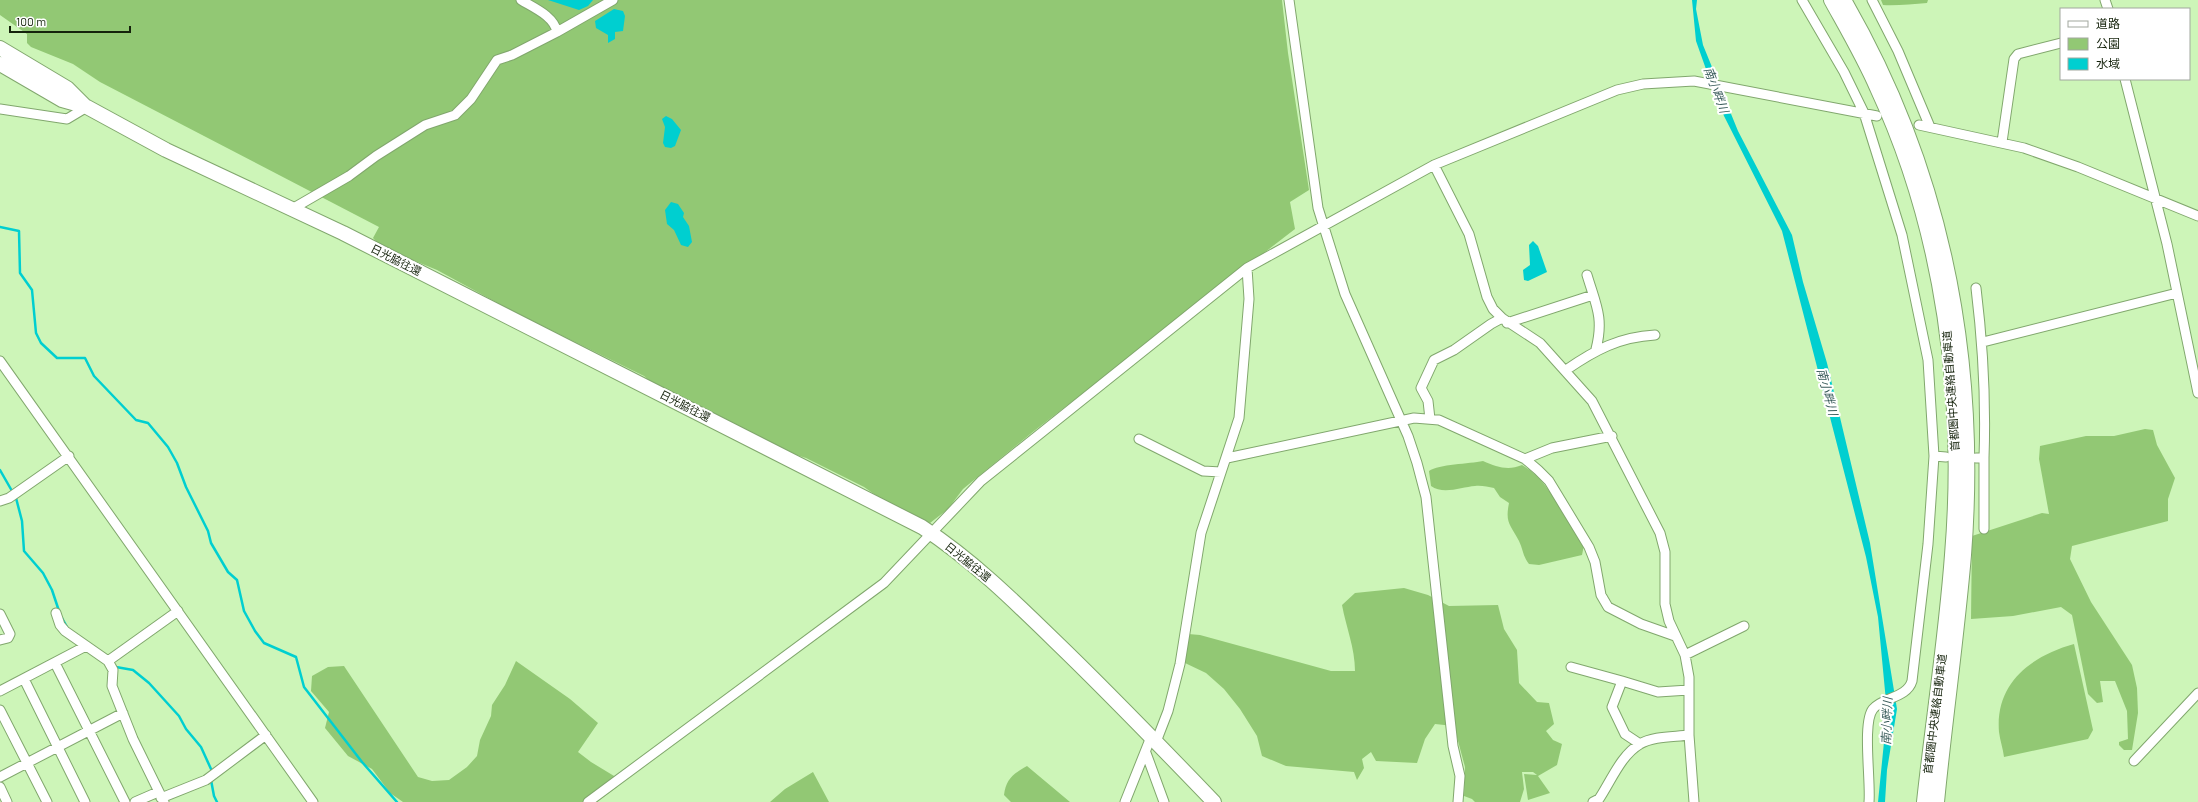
<svg xmlns="http://www.w3.org/2000/svg" width="2198" height="802" font-family="Barlow,'Noto Sans JP',sans-serif">
<style>
.green{fill:#92c874}
.water{fill:#00cfd0}
.lines{fill:none;stroke-linecap:round;stroke-linejoin:round}
.stream{stroke:#00cfd0;stroke-width:2.5}
.minor-casing{stroke:#81a76d;stroke-width:11}
.highway-casing{stroke:#81a76d;stroke-width:16}
.minor{stroke:#fff;stroke-width:9}
.highway{stroke:#fff;stroke-width:14}
.labels{text-anchor:middle;stroke-width:4;stroke-linejoin:round;paint-order:stroke}
.street-label{font-size:11px;fill:#15230c;stroke:#fff}
.water-label{font-size:12px;font-style:italic;fill:#3b5d5c;stroke:#fff}
</style>
<rect width="100%" height="100%" fill="#cdf5b8"/>
<path class="green" d="M0 0H1282L1288 53 1309 190 1290 202 1295 229 1034 431 963 489 948 509 930 523 918 520 888 504 864 487 806 458 787 452 690 401 657 387 644 376 518 314 437 270 381 247 373 238 379 227 100 82 73 64 31 47 27 43V34L0 15Z
M1881 0H1928L1927 3C1913 4 1895 6 1883 5Z
M2145 429 2153 430 2157 445 2175 478 2168 499V521L2072 546 2070 559 2091 602 2132 665 2137 688 2138 713 2132 750H2124L2119 745V742L2128 739 2127 711 2115 681H2100L2103 702 2097 703 2088 694 2072 615 2061 607 2013 616 1971 619 1972 536 2042 513 2049 514 2039 459 2040 446 2086 436H2114Z
M1483 461C1497 467 1508 471 1522 465 1552 482 1563 519 1584 545L1582 555 1539 565 1529 564C1523 557 1523 549 1519 541 1510 524 1505 523 1509 503L1500 497 1494 488C1488 487 1481 485 1475 486 1462 487 1443 495 1431 486L1429 471C1439 464 1469 464 1483 461Z
M1404 588 1428 595 1449 606 1498 605 1504 629 1517 650 1519 683 1537 702 1549 703 1554 724 1546 731 1553 740 1562 744 1557 765 1538 776 1550 793 1528 800 1524 774 1537 775 1533 772H1522L1524 789 1520 802H1475L1472 799 1464 796 1465 767 1454 726 1435 724 1425 739 1417 763 1376 761 1371 752 1362 759 1364 768 1357 780 1354 772 1286 766 1262 756 1257 736 1240 709 1224 689 1206 673 1185 663 1188 634 1200 635 1331 671H1355C1355 648 1346 627 1342 605L1355 593Z
M2074 644 2093 730 2088 739 2004 757C2003 749 2000 740 1999 732 1995 683 2031 656 2074 644Z
M516 661 570 699 598 723 578 752 591 762 619 779 617 787 597 802H403L390 793 372 769 348 756 325 728 329 712 311 691 312 676 328 667 344 666 418 777 432 781 449 780 467 767 477 756 480 740 491 716 492 705 505 685Z
M1027 766 1070 802H1011L1004 795C1006 779 1013 774 1027 766Z
M813 772 829 802H770L785 789Z"/>
<path class="water" d="M548 0H593L588 6 579 10Z
M1692 0H1697L1696 9 1703 45 1738 131 1792 235 1803 282 1827 363 1870 543 1897 709 1887 770 1885 802H1878L1887 712 1878 617 1866 557 1782 231 1724 116 1707 72 1696 41Z
M614 9 623 11 625 16 623 31 615 32V39L608 43V35L596 28 595 21Z
M666 116 672 119 681 130 675 146 671 148 665 147 663 143 665 127 662 119Z
M671 202 678 204 684 213 683 217 689 226 692 242 688 247 681 245 674 230 667 224 665 210Z
M1533 241 1538 246 1547 272 1528 281 1524 280 1523 270 1530 265 1529 245Z"/>
<g class="lines">
<path class="stream" d="M0 227 19 231 20 273 32 290 36 333 41 343 57 358H85L94 376 136 420 148 423 168 447 177 463 186 487 208 531 211 543 228 572 237 580 244 611 255 631 264 643 296 657 304 687 362 762 397 802
M0 470 12 491
M16 498 22 521 24 551 43 573 52 590 59 611
M62 618 67 627
M114 665 116 667 133 670 149 683 179 716 186 729 201 747 211 769
M211 780 214 796 217 802"/>
<defs>
<path id="minor" d="M521 0C534 8 554 16 557 32
M1289 0 1318 208 1345 294 1408 436 1417 463 1426 497 1453 746 1460 776 1458 802
M1802 0 1844 72 1864 113 1902 235 1928 360 1934 456 1928 544 1912 681C1907 698 1883 697 1873 709 1862 722 1871 782 1869 802
M1872 0 1898 51 1930 127
M2105 0 2108 9
M2125 79 2167 244 2198 393
M0 109 67 119 87 107
M1919 125 2024 148 2078 167 2198 216
M2002 142 2014 59 2018 54 2061 43
M1434 165 1469 234 1487 297 1493 309 1502 318 1540 343 1592 401 1660 533 1665 552V604L1669 621 1685 655 1689 677V735L1694 802
M292 209 349 176 376 156 425 125 455 115 471 99 497 60 512 55 557 32 613 0
M1587 275C1596 305 1604 318 1596 349
M1976 288C1983 345 1986 401 1984 458H1976
M1507 323 1593 295
M1983 342 2177 293
M0 361 313 802
M1566 370C1595 350 1619 337 1655 335
M1430 419 1428 401 1421 388 1434 360 1454 350 1491 324 1502 318
M1139 439 1203 471 1221 472
M1934 456 1946 457
M1227 458 1414 418 1439 420 1525 459 1538 470 1549 481 1589 547 1595 562 1601 595 1608 607 1641 624 1675 636
M1525 459 1552 448 1612 436
M0 501 9 498 69 456
M1984 529V458
M56 613 60 625 65 631 108 661 113 670 112 686 133 739 164 802
M0 614 10 634 8 638 0 640
M1685 655 1744 626
M108 661 178 611
M55 663 125 802
M1571 667 1622 681
M24 679 85 802
M0 691 86 646
M0 710 47 802
M1156 742 1168 711 1180 664 1201 533 1239 418 1249 299 1247 268
M1640 744 1625 734 1612 707 1622 681 1658 692 1689 690
M1146 753 1164 802
M2134 761 2198 693
M0 777 123 713
M0 787 7 802
M161 798 206 780 266 735
M135 802 158 792
M588 802 884 583 981 481 1247 268 1434 165 1617 90 1643 84 1694 81 1877 116
M1125 802 1151 737
M1593 802 1599 799C1611 781 1621 755 1640 744 1653 736 1674 737 1689 735"/>
<path id="highway" d="M1831 0C1847 29 1864 58 1877 88 1944 232 1965 397 1952 555 1946 637 1933 719 1924 802
M1844 0C1943 171 1979 359 1964 555 1957 637 1945 719 1937 802
M0 48 67 88 85 106
M0 64 62 100 87 107 166 150 343 233 922 527C971 559 1013 600 1055 641 1109 693 1162 748 1214 802"/>
</defs>
<use href="#minor" class="minor-casing"/>
<use href="#highway" class="highway-casing"/>
<use href="#minor" class="minor"/>
<use href="#highway" class="highway"/>
</g>
<g class="labels">
<g class="street-label">
<text transform="translate(396 260) rotate(27)" y="4">日光脇往還</text>
<text transform="translate(1951 391) rotate(-94)" y="4">首都圏中央連絡自動車道</text>
<text transform="translate(685 406) rotate(27)" y="4">日光脇往還</text>
<text transform="translate(968 562) rotate(39)" y="4">日光脇往還</text>
<text transform="translate(1935 714) rotate(-83)" y="4">首都圏中央連絡自動車道</text>
</g>
<g class="water-label">
<text transform="translate(1716 90) rotate(69)" y="4">南小畔川</text>
<text transform="translate(1827 392) rotate(75)" y="4">南小畔川</text>
<text transform="translate(1887 721) rotate(-88)" y="4">南小畔川</text>
</g>
</g>
<rect x="2060" y="8" width="130" height="72" fill="#ffffff" stroke="#a1a79e"/>
<rect x="2068" y="21" width="20" height="6" fill="#ffffff" stroke="#a1a79e"/>
<text x="2096" y="28" font-size="12" fill="#15230c">道路</text>
<rect x="2068" y="38" width="20" height="12" fill="#92c874" stroke="#a1a79e"/>
<text x="2096" y="48" font-size="12" fill="#15230c">公園</text>
<rect x="2068" y="58" width="20" height="12" fill="#00cfd0" stroke="#a1a79e"/>
<text x="2096" y="68" font-size="12" fill="#15230c">水域</text>
<path d="M10 26v6h120v-6" fill="none" stroke="#15230c" stroke-width="2"/>
<text x="16" y="26" font-size="12" fill="#15230c" stroke="#ffffff" stroke-width="3" paint-order="stroke">100 m</text>
</svg>
